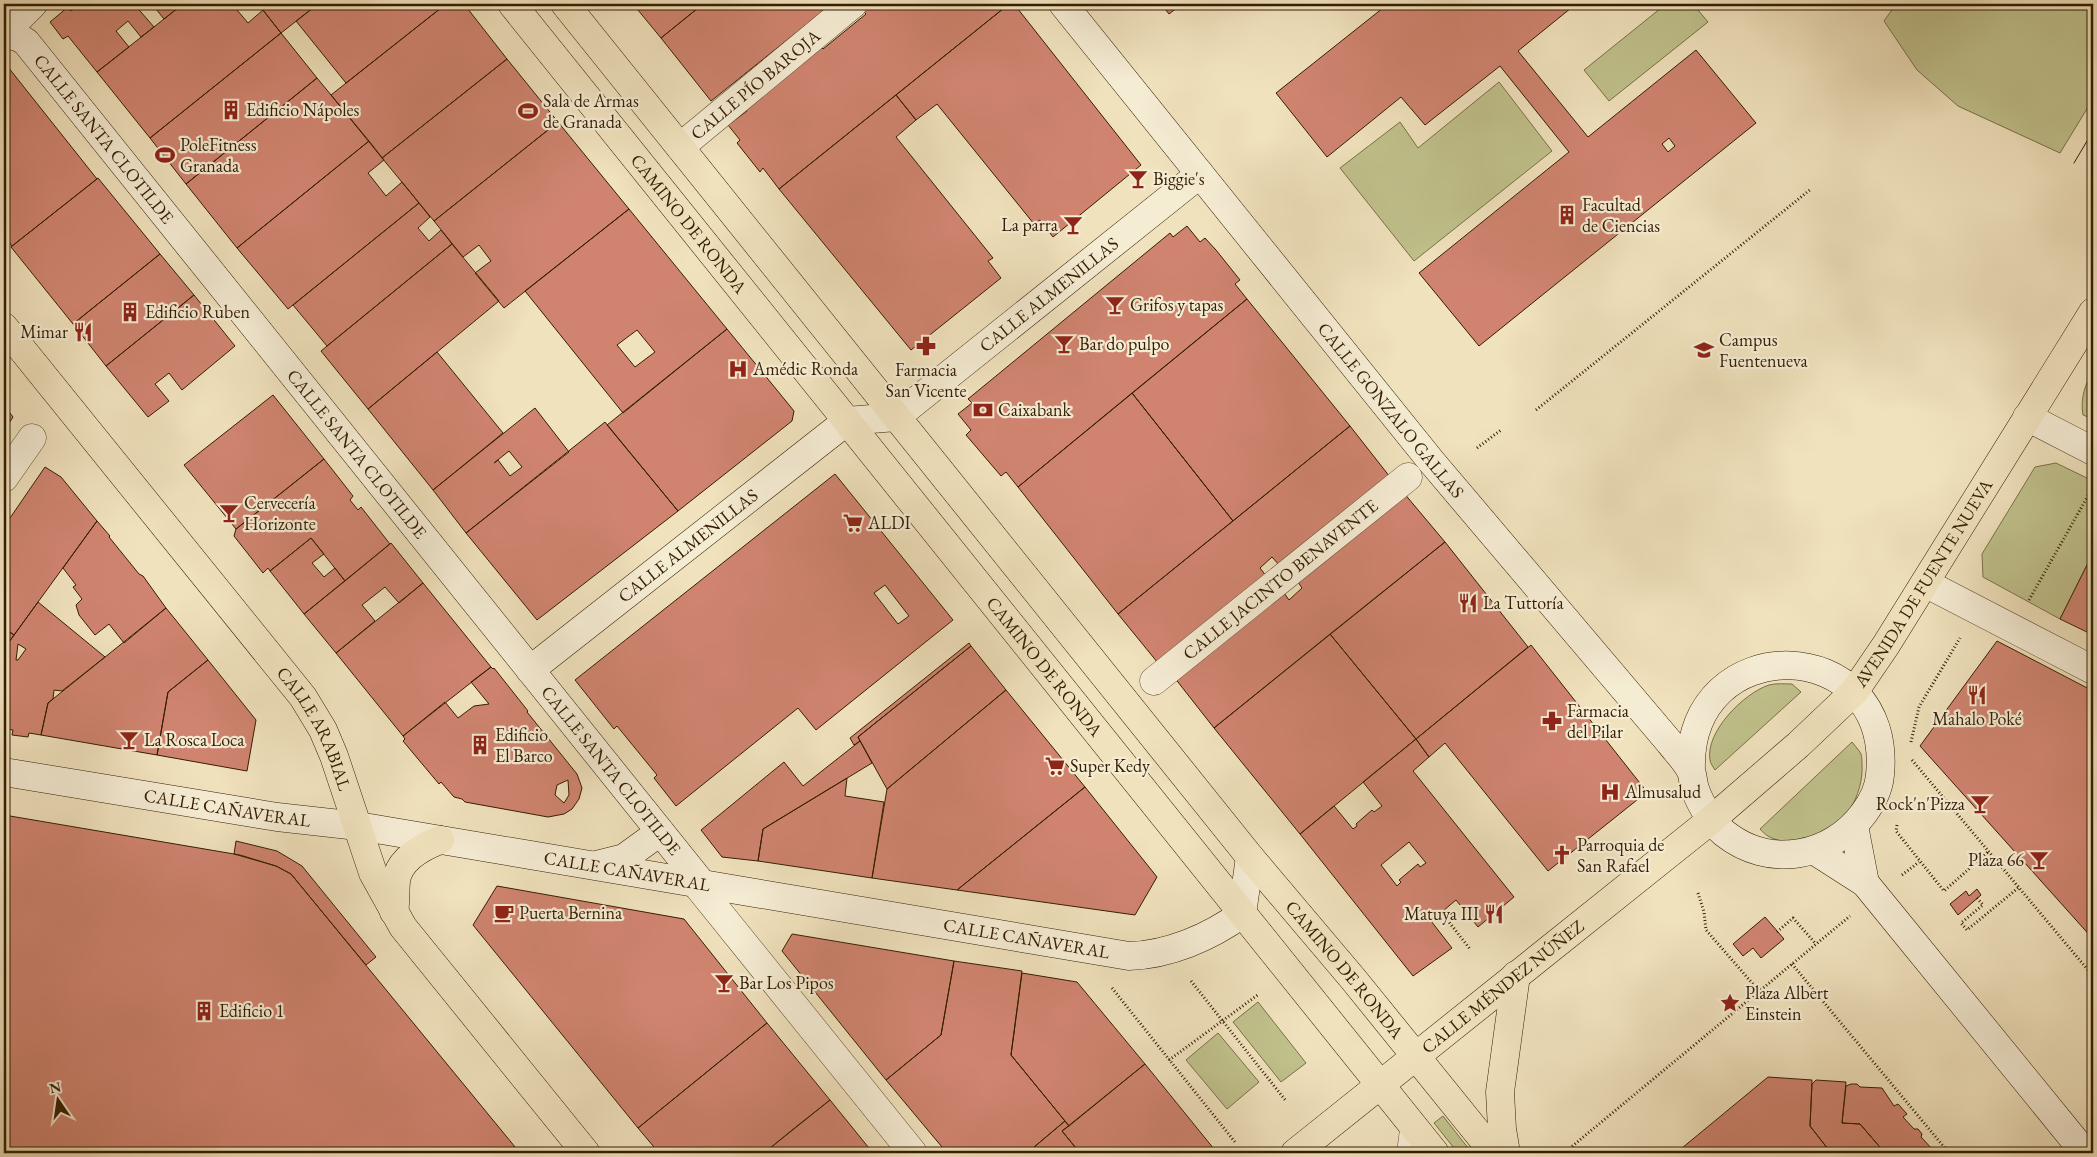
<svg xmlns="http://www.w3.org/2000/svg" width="2097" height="1157" font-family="'EB Garamond',serif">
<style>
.green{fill:#c0c18c;stroke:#7a6f46}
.building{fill:#d08470;stroke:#341d00;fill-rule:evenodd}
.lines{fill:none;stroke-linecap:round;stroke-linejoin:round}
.lane-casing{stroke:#634e2f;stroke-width:19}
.street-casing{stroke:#634e2f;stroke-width:29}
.secondary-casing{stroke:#341d00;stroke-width:29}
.primary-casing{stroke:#341d00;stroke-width:29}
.path{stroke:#341d00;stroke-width:3;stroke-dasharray:1 2.5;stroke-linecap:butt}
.lane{stroke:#f5ecd4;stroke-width:18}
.street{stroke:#f5ecd4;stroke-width:28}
.secondary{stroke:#f5ecd4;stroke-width:28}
.primary{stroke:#f0e2bd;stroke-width:28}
.tram{stroke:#341d00;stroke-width:1}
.labels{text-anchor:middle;stroke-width:4.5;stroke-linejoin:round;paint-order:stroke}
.street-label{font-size:18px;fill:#341d00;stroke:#f5ecd4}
.poi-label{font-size:18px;fill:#341d00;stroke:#f5ecd4;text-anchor:start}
</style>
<rect width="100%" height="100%" fill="#f0e2bd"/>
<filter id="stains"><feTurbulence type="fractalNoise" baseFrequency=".004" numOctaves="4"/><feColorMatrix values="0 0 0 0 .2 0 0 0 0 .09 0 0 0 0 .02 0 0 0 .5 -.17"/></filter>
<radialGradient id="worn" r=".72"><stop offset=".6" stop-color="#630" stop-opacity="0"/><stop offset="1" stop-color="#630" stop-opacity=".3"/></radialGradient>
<path class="green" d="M1666 4H1693L1708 22 1609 101 1584 70Z
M1896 4H2093V99L2060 153 1958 106 1917 70 1884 21Z
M1499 82 1552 151 1414 261 1340 168 1400 122 1418 148Z
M2093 371V419L2083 415C2080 399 2085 384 2093 371Z
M2056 463 2093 481V553L2060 619 1983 577 1982 554 2035 467Z
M1792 684 1801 692 1715 770C1714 768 1710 763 1710 760 1705 732 1744 693 1769 685 1776 683 1785 684 1792 684Z
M1852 742C1855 746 1859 750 1861 754 1862 757 1862 762 1862 765 1863 779 1858 797 1850 809 1833 833 1782 856 1760 829Z
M1258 1002 1306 1063 1281 1082 1233 1022Z
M1218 1033 1259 1082 1227 1109 1186 1060Z
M1443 1116 1472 1153H1458L1434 1123Z"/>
<path class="building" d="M80 4H134L154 27 141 37 128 21 116 31 129 47 97 72 68 36 63 39 50 22 68 7 71 11Z
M152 4H183L164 19Z
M183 4H232L248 23 263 10 281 33 150 138 97 72Z
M258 4H318L281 33Z
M318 4H446L346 83 296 21Z
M446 4H464L507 59 382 158 331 95Z
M633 4H703L661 38Z
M703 4H832L711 101 661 38Z
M872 4H1009L779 189 763 168 760 172 737 143 740 140 728 125 747 111 745 107 820 46 823 49 866 14 863 11Z
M1009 4H1014L1141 165 1053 237 1040 220 1034 224 937 104 916 120 896 95Z
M1161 4H1182L1169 14Z
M1388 4H1576L1518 51 1588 137 1696 50 1756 123 1479 346 1419 273 1569 152 1500 66 1425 125 1401 97 1327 157 1276 93ZM1669 138 1675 146 1668 152 1662 144Z
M281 33 317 78 186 184 150 138Z
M507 59 558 122 434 221 382 158Z
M8 67 97 179 12 246 4 236V71Z
M317 78 369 141 237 248 186 184Z
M896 95 916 120 896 137 993 258 988 261 1001 278 911 350 779 189Z
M558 122 629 209 504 308 475 273 491 261 479 245 463 257 434 221Z
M369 141 384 160 368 173 386 196 402 182 419 203 288 309 237 248Z
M98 178 160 254 73 324 11 247Z
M419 203 430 217 418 228 429 241 441 230 452 244 327 346 293 305Z
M629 209 727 329 623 413 525 291ZM637 330 655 352 635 367 617 345Z
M1187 226 1200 242 1205 238 1216 250 1240 280 1235 284 1247 299 1018 487 1006 472 1001 476 966 435 971 430 958 414 972 403 968 399 1170 233 1173 237Z
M452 244 499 301 368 409 321 351Z
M160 254 194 295 106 366 73 324Z
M194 295 235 346 182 390 169 373 155 384 169 401 148 417 106 366Z
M1247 299 1350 426 1233 521 1132 393Z
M727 329 794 411 792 421 678 511 607 425Z
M437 352 503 433 433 490 368 409Z
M1132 393 1233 521 1118 614 1018 487Z
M273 395 324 459 236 529 184 465Z
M4 405 13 417 4 431Z
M535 408 569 452 466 533 433 490ZM509 451 522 467 510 476 498 460 494 463Z
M605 422 678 511 537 620 466 533Z
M1350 426 1390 477 1280 566 1272 557 1260 568 1267 577 1158 663 1118 614Z
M324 459 353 496 350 500 358 510 361 507 390 544 345 581 311 538 270 571 268 568 263 573 234 536 236 529Z
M45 467 61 477 97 521 14 635 4 628V514L10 518Z
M835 474 953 620 816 730 798 708 676 806 654 778 657 775 617 726 614 729 575 680ZM885 585 909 616 898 624 874 593Z
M1403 492 1445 542 1214 728 1174 677 1282 590 1289 600 1302 588 1296 579Z
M97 521 110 536 109 537 139 574 143 576 166 608 124 643 109 624 95 635 79 615 76 605 82 599 73 587 76 585 63 568Z
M311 538 324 554 312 563 324 577 335 568 345 581 304 614 270 571Z
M1445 542 1528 647 1416 739 1330 634Z
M391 543 423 583 399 603 385 587 362 605 375 621 336 653 304 614Z
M2093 553V635L2060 619Z
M423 583 491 667 403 736 336 653Z
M38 602 105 657 62 691 54 690 53 699 48 703 41 735 29 733 28 737 12 735 13 730 4 729V649ZM18 644 26 649 18 660H16Z
M166 608 208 660 168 692 157 755 41 735 48 703Z
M4 628 14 635 4 649Z
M1330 634 1416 739 1300 834 1214 728Z
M1997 641 2093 691V939L1920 746Z
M969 643 971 646 858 737 860 741 854 745 850 738Z
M1531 645 1647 792 1548 871 1445 743 1429 757 1416 739Z
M971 646 1006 690 887 789 858 737Z
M208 660 256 720 247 771 157 755 168 692Z
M491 667 493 669 494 668 528 711 527 712 577 774 582 788 579 799 572 809 564 814 548 817 465 802 462 799 454 797 441 782 439 784 403 741 405 739 403 736 445 702 458 718 474 706 489 704 471 682ZM568 780 569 795 564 803 555 795 557 785Z
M1006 690 1085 787 957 890 872 878 887 789Z
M1416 739 1429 757 1413 771 1514 897 1478 927 1456 900 1431 921 1452 948 1413 976 1300 834 1334 806 1353 829 1357 826 1356 824 1372 810 1374 812 1382 806 1363 782ZM1409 842 1426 863 1420 867 1418 864 1399 880 1401 882 1397 886 1381 865Z
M860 741 872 763 763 829 758 861 722 857 701 830 784 762 803 786Z
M847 778 845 796 884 802 872 878 758 861 763 829Z
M1085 787 1157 877 1135 915 957 890Z
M4 815 240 855 276 866 291 874 520 1153H4Z
M236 841 277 851 302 866 376 957 366 965 291 874 276 866 234 854Z
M497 886 684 919 767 1023 638 1128 473 925Z
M1977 889 1981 895 1958 915 1950 904 1966 891 1969 896Z
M1765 917 1784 939 1761 958 1753 948 1743 956 1733 944Z
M792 934 954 961 941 1035 886 1080 782 951Z
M954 961 1022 971 1011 1055 1065 1121 1027 1153H947L886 1080 941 1035Z
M1022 973 1077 982 1145 1064 1069 1126 1011 1055Z
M767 1023 830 1100 764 1153H659L638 1128Z
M1145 1064 1214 1149 1209 1153H1080L1062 1131Z
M1768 1077 1812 1080 1810 1126 1828 1149 1823 1153H1676Z
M1816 1080 1846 1082 1842 1123 1860 1124 1885 1153H1831L1810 1126 1812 1084Z
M1851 1084H1857L1860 1087 1882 1088 1894 1106 1898 1104 1907 1114 1903 1117 1914 1129H1918L1922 1134 1921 1137 1933 1150 1939 1153H1885L1860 1124 1842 1123 1846 1086Z
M830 1100 873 1153H764L797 1126Z
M1065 1121 1069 1126 1062 1131 1080 1153H1027Z"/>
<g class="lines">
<defs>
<path id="lane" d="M1406 1153 1410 1122"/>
<g id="street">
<path id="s1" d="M680 147 853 4"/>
<path d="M2027 417 2093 451"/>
<path d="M4 478 32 438"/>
<path d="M1925 583 2093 670"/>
<path id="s2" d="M1154 681 1408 477"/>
<path d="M696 884 913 1153"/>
</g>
<g id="secondary">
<path id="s3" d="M1063 4 1431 461 1670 743C1677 752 1686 761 1691 771 1693 776 1693 783 1695 789 1700 804 1712 823 1724 833 1769 869 1831 858 1864 813 1872 802 1879 788 1880 775 1894 632 1686 627 1691 771"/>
<path d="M4 33 33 4"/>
<path id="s4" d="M4 34 18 37 26 42 703 885"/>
<path id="s5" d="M530 670 847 421 896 417 1200 174"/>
<path id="s6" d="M4 772 277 817 358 826 1129 956C1169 955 1210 937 1242 914L1250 857"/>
<path d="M1854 826 1865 883"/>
<path d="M1815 851 1865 883 2085 1153"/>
<path d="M596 865 624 858 660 832"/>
</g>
<g id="primary">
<path id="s7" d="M512 4 1435 1153"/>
<path id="s8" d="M565 4 1250 857 1354 980 1494 1153"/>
<path id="s9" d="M4 327 303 697 323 730 334 756 373 873 403 927 586 1153"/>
<path d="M394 912C396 902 395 891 396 881 399 859 422 847 440 840"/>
<path id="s10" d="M1295 1153 1711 820 1798 745 1854 692 1886 645 2093 312"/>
<path d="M1506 1153 1502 1129 1500 1092 1516 975"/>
</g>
</defs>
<use href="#lane" class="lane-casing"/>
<use href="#street" class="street-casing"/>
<use href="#secondary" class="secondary-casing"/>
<use href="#primary" class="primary-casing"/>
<path class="path" d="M1536 410 1811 189
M1477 448 1501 430
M2029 600 2093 487
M1911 742 1919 707 1960 638
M1912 760 2093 976
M1897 825 1896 831 1944 891 1988 852
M1902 875 1919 862
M1698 893 1704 912 1706 930 1759 991
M1977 898 1983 905 1961 923 1967 930 2018 888
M1445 917 1470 949
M1777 932 1793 918 1816 944
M1792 964 1949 1153
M1191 981 1286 1101
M1112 988 1235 1142
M1169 1060 1259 994
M1564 1153 1850 916"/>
<use href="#lane" class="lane"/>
<use href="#street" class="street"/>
<use href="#secondary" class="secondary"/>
<use href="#primary" class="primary"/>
<path class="tram" d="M2074 163 2093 131
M2090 173 2093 168"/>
</g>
<defs>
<symbol id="building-bare" viewBox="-9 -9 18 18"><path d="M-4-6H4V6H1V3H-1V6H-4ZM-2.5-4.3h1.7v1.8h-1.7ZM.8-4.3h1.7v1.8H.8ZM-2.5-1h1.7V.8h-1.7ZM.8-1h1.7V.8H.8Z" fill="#8f2418" stroke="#f5ecd4" stroke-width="2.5" paint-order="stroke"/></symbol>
<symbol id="stadium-bare" viewBox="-9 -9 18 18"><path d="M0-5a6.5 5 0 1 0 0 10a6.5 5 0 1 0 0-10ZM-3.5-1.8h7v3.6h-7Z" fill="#8f2418" stroke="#f5ecd4" stroke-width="2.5" paint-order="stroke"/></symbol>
<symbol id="bar-bare" viewBox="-9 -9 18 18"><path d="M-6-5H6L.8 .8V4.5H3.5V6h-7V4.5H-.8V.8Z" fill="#8f2418" stroke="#f5ecd4" stroke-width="2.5" paint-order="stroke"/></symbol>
<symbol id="restaurant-bare" viewBox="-9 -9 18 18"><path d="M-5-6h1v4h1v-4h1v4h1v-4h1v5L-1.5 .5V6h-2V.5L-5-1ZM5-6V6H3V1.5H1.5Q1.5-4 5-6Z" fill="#8f2418" stroke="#f5ecd4" stroke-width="2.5" paint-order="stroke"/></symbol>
<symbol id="pharmacy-bare" viewBox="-9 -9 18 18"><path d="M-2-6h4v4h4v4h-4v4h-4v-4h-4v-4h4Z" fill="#8f2418" stroke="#f5ecd4" stroke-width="2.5" paint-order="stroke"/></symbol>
<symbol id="university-bare" viewBox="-9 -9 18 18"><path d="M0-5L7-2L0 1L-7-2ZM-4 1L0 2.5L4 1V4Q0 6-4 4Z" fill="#8f2418" stroke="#f5ecd4" stroke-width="2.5" paint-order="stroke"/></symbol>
<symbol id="hospital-bare" viewBox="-9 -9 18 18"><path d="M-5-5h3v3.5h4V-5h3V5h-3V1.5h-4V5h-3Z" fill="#8f2418" stroke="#f5ecd4" stroke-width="2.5" paint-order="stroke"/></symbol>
<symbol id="bank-bare" viewBox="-9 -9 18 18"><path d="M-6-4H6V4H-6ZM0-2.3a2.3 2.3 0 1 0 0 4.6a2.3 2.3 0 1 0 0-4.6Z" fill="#8f2418" stroke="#f5ecd4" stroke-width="2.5" paint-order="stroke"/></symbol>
<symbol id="supermarket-bare" viewBox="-9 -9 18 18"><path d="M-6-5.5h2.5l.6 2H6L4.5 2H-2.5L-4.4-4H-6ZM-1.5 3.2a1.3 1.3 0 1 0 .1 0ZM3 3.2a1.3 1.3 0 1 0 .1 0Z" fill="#8f2418" stroke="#f5ecd4" stroke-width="2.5" paint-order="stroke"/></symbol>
<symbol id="church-bare" viewBox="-9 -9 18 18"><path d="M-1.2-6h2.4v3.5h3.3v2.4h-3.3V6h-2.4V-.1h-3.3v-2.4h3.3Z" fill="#8f2418" stroke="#f5ecd4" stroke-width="2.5" paint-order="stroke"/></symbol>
<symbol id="cafe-bare" viewBox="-9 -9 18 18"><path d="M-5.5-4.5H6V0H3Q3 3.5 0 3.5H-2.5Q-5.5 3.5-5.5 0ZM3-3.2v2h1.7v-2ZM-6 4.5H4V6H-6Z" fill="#8f2418" stroke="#f5ecd4" stroke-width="2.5" paint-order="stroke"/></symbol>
<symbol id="sight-bare" viewBox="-9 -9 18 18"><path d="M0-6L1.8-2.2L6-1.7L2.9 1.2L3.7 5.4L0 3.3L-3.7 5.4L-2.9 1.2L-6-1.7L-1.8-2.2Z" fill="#8f2418" stroke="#f5ecd4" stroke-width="2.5" paint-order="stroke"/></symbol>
</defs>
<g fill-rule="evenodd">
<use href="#building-bare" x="217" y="96" width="28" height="28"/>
<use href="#stadium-bare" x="514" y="97" width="28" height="28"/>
<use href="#stadium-bare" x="151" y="141" width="28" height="28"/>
<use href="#bar-bare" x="1124" y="165" width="28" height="28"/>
<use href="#building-bare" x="1553" y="201" width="28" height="28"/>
<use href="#bar-bare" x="1059" y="211" width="28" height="28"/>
<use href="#bar-bare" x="1101" y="291" width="28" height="28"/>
<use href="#building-bare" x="116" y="298" width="28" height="28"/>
<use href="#restaurant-bare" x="69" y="318" width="28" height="28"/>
<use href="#bar-bare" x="1050" y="330" width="28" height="28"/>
<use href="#pharmacy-bare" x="912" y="332" width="28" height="28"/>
<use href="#university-bare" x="1690" y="336" width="28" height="28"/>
<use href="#hospital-bare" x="724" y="355" width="28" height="28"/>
<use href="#bank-bare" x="969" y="396" width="28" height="28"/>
<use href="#bar-bare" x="215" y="499" width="28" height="28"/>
<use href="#supermarket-bare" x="839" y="509" width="28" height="28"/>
<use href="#restaurant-bare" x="1454" y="589" width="28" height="28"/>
<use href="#restaurant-bare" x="1963" y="681" width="28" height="28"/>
<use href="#pharmacy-bare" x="1538" y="707" width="28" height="28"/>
<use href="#bar-bare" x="115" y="726" width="28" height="28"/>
<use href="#building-bare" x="466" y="731" width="28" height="28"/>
<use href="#supermarket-bare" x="1041" y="752" width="28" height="28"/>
<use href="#hospital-bare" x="1596" y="778" width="28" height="28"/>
<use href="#bar-bare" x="1966" y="790" width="28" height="28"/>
<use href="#church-bare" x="1548" y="841" width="28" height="28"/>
<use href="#bar-bare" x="2025" y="846" width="28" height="28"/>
<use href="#cafe-bare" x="490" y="899" width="28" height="28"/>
<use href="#restaurant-bare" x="1480" y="900" width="28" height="28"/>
<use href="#bar-bare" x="710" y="969" width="28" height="28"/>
<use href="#sight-bare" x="1716" y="989" width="28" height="28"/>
<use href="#building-bare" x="190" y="997" width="28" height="28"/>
</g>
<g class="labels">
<g class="street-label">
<text dy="6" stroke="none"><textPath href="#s1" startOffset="98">CALLE PÍO BAROJA</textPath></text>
<text dy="6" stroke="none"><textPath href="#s4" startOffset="148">CALLE SANTA CLOTILDE</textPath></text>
<text dy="6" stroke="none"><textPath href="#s7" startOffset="282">CAMINO DE RONDA</textPath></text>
<text dy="6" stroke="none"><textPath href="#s5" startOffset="648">CALLE ALMENILLAS</textPath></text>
<text dy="6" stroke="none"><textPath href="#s3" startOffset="522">CALLE GONZALO GALLAS</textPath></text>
<text dy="6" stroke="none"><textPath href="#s4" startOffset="552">CALLE SANTA CLOTILDE</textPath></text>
<text dy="6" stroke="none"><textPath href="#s5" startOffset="201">CALLE ALMENILLAS</textPath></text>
<text dy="6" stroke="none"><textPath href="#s2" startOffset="162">CALLE JACINTO BENAVENTE</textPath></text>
<text dy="6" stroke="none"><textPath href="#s10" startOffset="854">AVENIDA DE FUENTE NUEVA</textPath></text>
<text dy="6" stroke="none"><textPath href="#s7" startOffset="850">CAMINO DE RONDA</textPath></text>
<text dy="6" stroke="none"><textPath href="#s9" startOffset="509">CALLE ARABIAL</textPath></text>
<text dy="6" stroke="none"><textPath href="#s4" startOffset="958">CALLE SANTA CLOTILDE</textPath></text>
<text dy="6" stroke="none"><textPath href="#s6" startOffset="226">CALLE CAÑAVERAL</textPath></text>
<text dy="6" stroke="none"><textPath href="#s6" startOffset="631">CALLE CAÑAVERAL</textPath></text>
<text dy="6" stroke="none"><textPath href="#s6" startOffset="1036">CALLE CAÑAVERAL</textPath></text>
<text dy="6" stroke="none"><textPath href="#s8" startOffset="1241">CAMINO DE RONDA</textPath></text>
<text dy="6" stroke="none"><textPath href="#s10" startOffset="266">CALLE MÉNDEZ NÚÑEZ</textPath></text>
</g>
<g class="poi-label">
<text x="543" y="107">Sala de Armas<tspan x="543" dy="21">de Granada</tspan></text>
<text x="246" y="116">Edificio Nápoles</text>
<text x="180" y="151">PoleFitness<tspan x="180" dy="21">Granada</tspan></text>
<text x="1153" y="185">Biggie's</text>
<text x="1582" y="211">Facultad<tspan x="1582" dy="21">de Ciencias</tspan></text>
<text x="1058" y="231" text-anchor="end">La parra</text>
<text x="1130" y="311">Grifos y tapas</text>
<text x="145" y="318">Edificio Ruben</text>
<text x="68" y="338" text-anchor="end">Mimar</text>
<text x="1719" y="346">Campus<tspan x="1719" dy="21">Fuentenueva</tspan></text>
<text x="1079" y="350">Bar do pulpo</text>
<text x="753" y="375">Amédic Ronda</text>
<text x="926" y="376" text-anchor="middle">Farmacia<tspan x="926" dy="21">San Vicente</tspan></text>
<text x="998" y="416">Caixabank</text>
<text x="244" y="509">Cervecería<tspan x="244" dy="21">Horizonte</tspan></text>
<text x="868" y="529">ALDI</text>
<text x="1483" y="609">La Tuttoría</text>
<text x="1567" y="717">Farmacia<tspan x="1567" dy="21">del Pilar</tspan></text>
<text x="1977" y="725" text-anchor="middle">Mahalo Poké</text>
<text x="495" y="741">Edificio<tspan x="495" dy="21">El Barco</tspan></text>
<text x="144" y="746">La Rosca Loca</text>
<text x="1070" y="772">Super Kedy</text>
<text x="1625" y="798">Almusalud</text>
<text x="1965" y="810" text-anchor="end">Rock'n'Pizza</text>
<text x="1577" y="851">Parroquia de<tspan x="1577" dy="21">San Rafael</tspan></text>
<text x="2024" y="866" text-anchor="end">Plaza 66</text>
<text x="519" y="919">Puerta Bernina</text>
<text x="1479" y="920" text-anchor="end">Matuya III</text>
<text x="739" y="989">Bar Los Pipos</text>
<text x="1745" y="999">Plaza Albert<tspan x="1745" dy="21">Einstein</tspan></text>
<text x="219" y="1017">Edificio 1</text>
</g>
</g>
<rect width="2097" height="1157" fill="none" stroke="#f0e2bd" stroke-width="20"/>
<rect x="5" y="5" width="2087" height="1147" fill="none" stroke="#341d00" stroke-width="2.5"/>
<rect x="10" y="10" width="2077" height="1137" fill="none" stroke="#341d00"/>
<g transform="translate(58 1100) rotate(347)" stroke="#f5ecd4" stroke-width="4" paint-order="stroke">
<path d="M0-4L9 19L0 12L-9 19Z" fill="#341d00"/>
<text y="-8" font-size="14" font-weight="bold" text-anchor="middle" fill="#341d00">N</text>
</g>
<rect width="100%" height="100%" filter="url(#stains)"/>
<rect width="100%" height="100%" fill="url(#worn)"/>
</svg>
